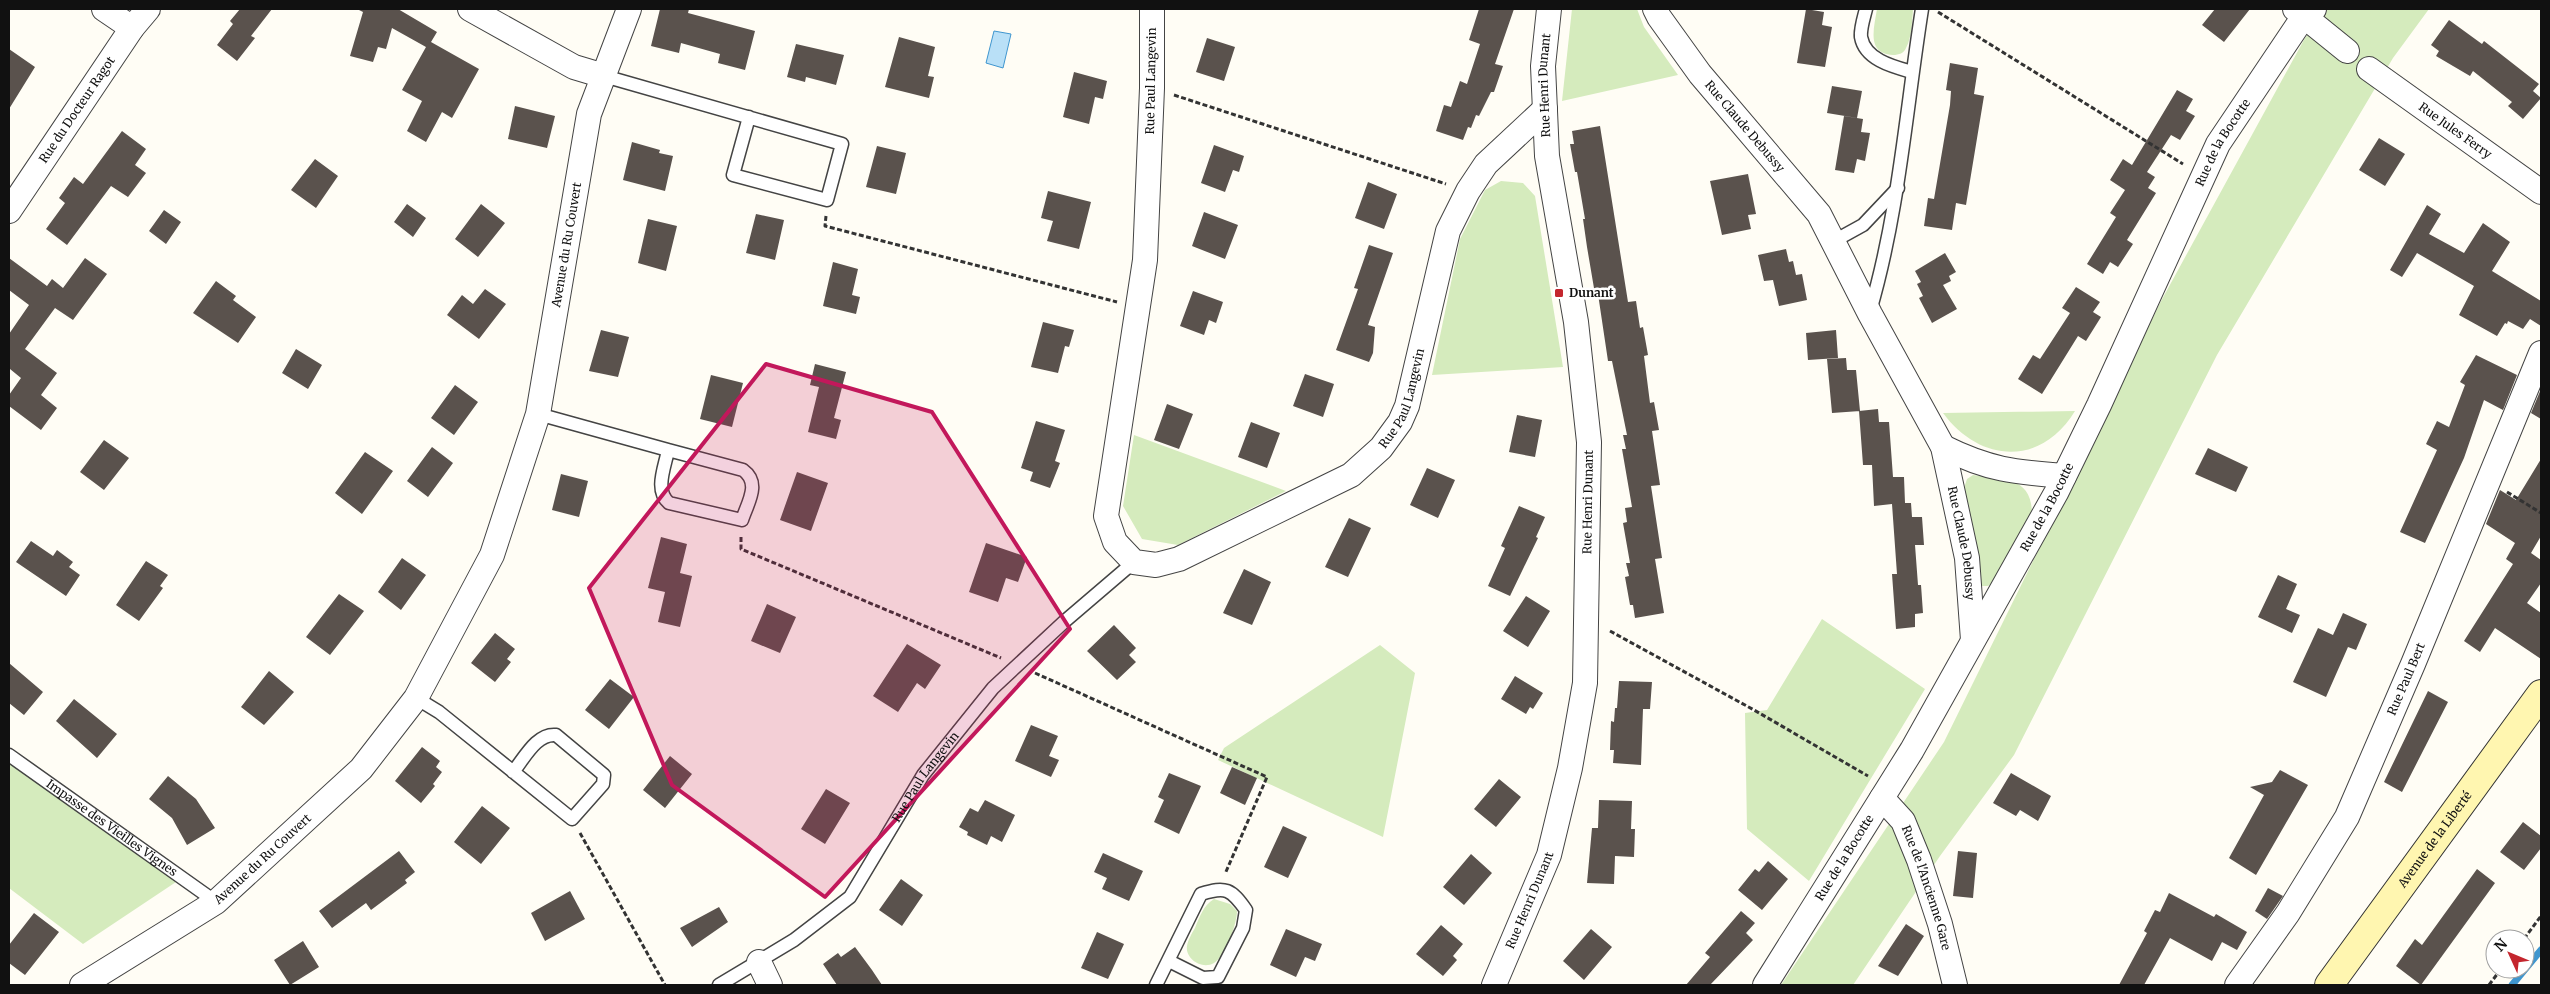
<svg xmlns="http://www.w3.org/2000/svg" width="2550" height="994" font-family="Merriweather,serif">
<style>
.green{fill:#d5ebbd}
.water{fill:#b9e0f7;stroke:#3f96cf}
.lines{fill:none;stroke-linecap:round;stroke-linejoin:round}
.stream{stroke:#3f96cf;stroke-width:7}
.building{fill:#5a524d}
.lane-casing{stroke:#444;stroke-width:15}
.street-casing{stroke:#444;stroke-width:26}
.secondary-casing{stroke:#333;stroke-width:30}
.path{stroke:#333;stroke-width:3;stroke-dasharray:5 2.5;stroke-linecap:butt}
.lane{stroke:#fff;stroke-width:12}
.street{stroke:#fff;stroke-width:24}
.secondary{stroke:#fff6b0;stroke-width:28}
.marked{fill:#c2185b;fill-opacity:0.2;stroke:#c2185b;stroke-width:4;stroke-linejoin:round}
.poi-dot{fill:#c4262e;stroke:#fff;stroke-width:2}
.labels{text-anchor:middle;stroke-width:5;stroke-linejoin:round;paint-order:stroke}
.street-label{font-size:12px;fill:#111;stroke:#fff}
.poi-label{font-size:12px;font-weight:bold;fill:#111;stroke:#fff;text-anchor:start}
</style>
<rect width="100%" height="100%" fill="#fffdf5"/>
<path class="green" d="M1572 9H1637L1644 27 1678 75 1562 101Z
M1877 9H1913C1912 21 1912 37 1906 48 1904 53 1899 55 1893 55 1866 54 1874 28 1877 9Z
M2328 9H2429L2393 58 2217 355 2014 755 1940 856 1853 985H1781L1944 742 2160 303 2305 38Z
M1501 181 1523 183 1535 196 1563 367 1432 375 1460 239 1485 190Z
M2075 411C2041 467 1980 463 1943 413Z
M1134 435 1286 491 1178 545 1142 539 1123 506Z
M1973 475C2002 479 2032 476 2032 514L1994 582 1988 586H1981L1977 581 1969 507 1964 488 1967 479Z
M1822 619 1925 689 1809 881 1747 829 1745 713 1767 710Z
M1380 645 1415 673 1383 837 1218 760 1224 748Z
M9 755 182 878 83 944 9 888Z
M1214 899 1230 904 1237 911C1237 924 1225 957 1214 963 1202 970 1185 959 1187 946 1188 940 1192 933 1195 928 1200 916 1203 906 1214 899Z"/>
<path class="water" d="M994 31 1011 34 1003 68 986 63Z"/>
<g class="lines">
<path class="stream" d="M2512 985 2541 950"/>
</g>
<path class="building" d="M240 9H272L251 36 255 38 237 61 217 45 233 24 230 21Z
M357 9H398L437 32 431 42 479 69 452 118 442 112 426 142 407 131 422 101 402 90 426 47 392 28 386 49 378 47 373 62 350 56 363 12Z
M660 9H689L688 13 755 31 745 70 718 63 720 54 681 43 679 53 651 46Z
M1479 9H1514L1495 64 1503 66 1494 92H1491L1479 116 1476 115 1471 128 1468 127 1463 140 1436 131 1444 105 1451 107 1460 81 1467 84 1480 44 1469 40Z
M1806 9 1824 12 1822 25 1832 27 1825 67 1797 63Z
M2215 9H2250L2224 42 2202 25Z
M2449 20 2482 44 2484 41 2539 84 2533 91 2541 98 2523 119 2508 106 2512 102 2473 71 2470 76 2436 56 2439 51 2431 45Z
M899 37 935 47 928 76 934 77 929 98 885 87Z
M1207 38 1235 47 1224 81 1196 72Z
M796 44 844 55 836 85 806 77 805 82 787 77Z
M9 49 35 67 9 109Z
M1950 63 1978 68 1974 94 1984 96 1966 205 1956 203 1952 230 1924 226 1928 198 1934 199 1950 105 1951 91 1946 90Z
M1074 72 1107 81 1103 99 1095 97 1089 124 1063 117Z
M1832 86 1862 91 1857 118 1827 113Z
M2177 90 2193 99 2186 111 2195 116 2180 140 2171 135 2147 172 2155 177 2148 188 2156 193 2127 240 2133 244 2118 267 2110 262 2103 274 2087 264 2116 217 2110 213 2125 190 2110 180 2123 159 2132 165Z
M515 106 555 116 547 148 508 139Z
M1844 116 1863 119 1861 132 1870 133 1865 161 1857 159 1854 173 1835 170Z
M1600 126 1628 302 1636 301 1640 328 1643 327 1648 355 1644 356 1650 403 1654 402 1659 430 1652 431 1660 485 1651 486 1662 558 1655 559 1664 613 1635 618 1633 605H1630L1625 577 1629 576 1626 563H1630L1623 523 1627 522 1625 508 1632 507 1622 449H1626L1623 435H1627L1612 361H1608L1598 294H1595L1587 247 1583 219H1585L1577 172H1575L1570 144H1574L1572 131Z
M122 131 146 149 135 165 146 173 128 197 111 186 67 245 46 229 65 203 59 198 74 177 83 184Z
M2379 138 2405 154 2385 186 2359 170Z
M632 142 660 150 659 153 673 156 665 191 623 180Z
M1214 145 1244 156 1239 172 1233 170 1225 192 1201 183Z
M877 146 906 153 896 194 866 187Z
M315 159 338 176 316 208 291 190Z
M1748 174 1756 214 1748 215 1751 229 1722 235 1710 181Z
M1368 182 1397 194 1384 229 1355 218Z
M1048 191 1091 202 1079 249 1047 241 1053 221 1041 218Z
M407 204 426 218 413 237 394 222Z
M481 204 505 223 478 257 455 239Z
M2427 205 2441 214 2429 234 2464 253 2483 223 2510 242 2492 271 2541 301V326L2530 319 2523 329 2508 321 2507 324 2505 323 2497 336 2459 315 2474 286 2417 253 2402 277 2390 270Z
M164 210 181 222 166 244 149 231Z
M1204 212 1238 225 1225 259 1192 246Z
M756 214 784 220 775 260 746 253Z
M648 219 677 226 666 271 638 263Z
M1369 245 1393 253 1368 325 1375 327 1373 353 1369 362 1336 350 1358 289 1354 288Z
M1786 249 1789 262 1793 261 1796 275 1802 274 1807 300 1779 306 1773 280 1764 281 1758 255Z
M1945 253 1956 272 1949 276 1951 281 1943 285 1957 309 1932 323 1919 298 1923 296 1917 284 1921 282 1915 271Z
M9 258 47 286 52 279 63 288 85 258 107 274 73 320 55 308 25 349 57 373 41 395 57 408 41 430 9 406V395L21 378 10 369 9 371V334L29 305 9 290Z
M833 262 858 269 852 295 860 297 856 314 823 306Z
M216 281 236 296 233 300 256 317 238 343 193 313Z
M2076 287 2100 302 2093 312 2101 317 2086 341 2078 336 2042 394 2018 379 2033 355 2040 359 2070 313 2062 308Z
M485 289 506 304 479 339 447 315 462 295 473 304Z
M1193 291 1223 302 1216 323 1209 320 1204 335 1180 326Z
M1043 322 1074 330 1069 347 1065 346 1058 373 1031 367Z
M601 330 629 337 618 377 589 371Z
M1836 330 1838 358 1808 360 1806 333Z
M296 349 322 365 308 389 282 373Z
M2476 355 2517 375 2503 410 2484 400 2464 458 2425 543 2400 532 2437 450 2426 444 2437 421 2449 427 2465 385 2460 382Z
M1846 358 1847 370H1856L1860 411 1832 413 1827 359Z
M815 364 846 372 834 418 841 420 836 439 808 432 819 387 810 385Z
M1305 374 1334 384 1323 417 1293 406Z
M711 375 743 383 732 427 700 419Z
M455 385 478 402 454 435 431 418Z
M2541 389V419L2531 413Z
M1167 404 1193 414 1179 449 1154 440Z
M1878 409 1879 422H1889L1893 477H1904L1905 503H1911L1912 517H1922L1924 545H1915L1918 585H1921L1923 613 1915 614V627L1896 629 1892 574H1897L1892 504 1874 506 1872 465H1863L1859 411Z
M1517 415 1542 420 1535 457 1509 452Z
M1036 421 1065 430 1055 461 1060 463 1050 488 1030 481 1033 472 1021 468Z
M1251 422 1280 433 1267 468 1238 457Z
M104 440 129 458 104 490 80 472Z
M432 447 453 463 428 497 407 481Z
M2208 448 2248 467 2236 492 2195 474Z
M365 452 393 471 362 514 335 493Z
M2541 459V536L2531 553 2541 560V583L2527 603 2541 613V659L2495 628 2480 652 2464 641 2513 564 2506 559 2515 543 2486 524 2500 490 2516 500Z
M1427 468 1455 480 1438 518 1410 505Z
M797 472 828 483 811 531 780 520Z
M561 474 588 481 579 517 552 510Z
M1519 506 1545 517 1536 537 1538 538 1510 596 1488 586 1505 548 1501 546Z
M1349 518 1371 528 1348 577 1325 567Z
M661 537 687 544 680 573 692 576 680 627 658 622 665 592 648 588Z
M31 541 53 556 57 550 73 562 69 567 80 575 66 596 16 562Z
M986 543 1027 557 1018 582 1006 578 998 602 969 592Z
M402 558 426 575 401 610 378 592Z
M146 561 168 575 160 586 163 588 139 621 116 605Z
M1244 569 1271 582 1252 625 1223 613Z
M2278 575 2297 584 2286 609 2300 615 2292 633 2258 617Z
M339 594 364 611 330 655 306 637Z
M1526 596 1550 611 1528 647 1503 631Z
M767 604 796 617 780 653 751 641Z
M2343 613 2367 624 2356 650 2348 647 2326 697 2293 682 2318 628 2333 635Z
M1114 625 1136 648 1129 655 1136 662 1117 680 1087 651Z
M495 633 515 649 507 659 511 662 495 682 471 663Z
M907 644 941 665 925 689 917 683 898 712 873 696Z
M9 663 43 692 24 715 9 703Z
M269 671 294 692 264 725 241 707Z
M1515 676 1543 693 1533 709 1530 707 1526 714 1501 699Z
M610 679 634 697 609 729 585 710Z
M1619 681 1652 682 1650 709H1643L1641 765 1613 763 1614 750H1610L1611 721 1614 722 1615 708H1617Z
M2428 691 2448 702 2402 792 2384 782Z
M74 699 117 734 97 758 56 721Z
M1031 725 1058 736 1049 756 1059 760 1051 777 1015 761Z
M422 747 440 761 436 767 442 772 433 784 435 786 421 803 395 781Z
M670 756 692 774 665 808 643 790Z
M1232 767 1257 778 1245 805 1220 793Z
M2280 770 2308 785 2256 875 2229 858 2264 795 2250 787 2272 782Z
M1169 773 1201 786 1179 834 1154 822 1164 800 1158 797Z
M2011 773 2051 796 2038 821 2020 810 2016 816 1993 803Z
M168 776 196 799 215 828 187 845 172 818 149 799Z
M1499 779 1521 797 1496 827 1474 809Z
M826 789 850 803 825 844 801 829Z
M985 800 1015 815 1002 842 991 836 987 845 967 835 968 832 959 827 970 808 978 812Z
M1599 800 1632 801 1631 829H1635L1634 857 1615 856 1614 884 1587 883 1592 828H1598Z
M482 806 510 828 481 864 454 842Z
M2523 822 2541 836V848L2524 870 2500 852Z
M1283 826 1307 837 1288 878 1264 867Z
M399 851 415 872 405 880 407 883 371 910 366 903 332 928 319 911Z
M1958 851 1977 853 1973 898 1953 896Z
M1103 853 1143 871 1129 901 1102 889 1107 878 1094 872Z
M1471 854 1492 873 1464 905 1443 887Z
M1768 861 1788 879 1762 910 1738 890 1755 869 1759 872Z
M2477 869 2495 883 2421 985 2396 966 2415 939 2422 945Z
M901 879 923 895 902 926 879 910Z
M2268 888 2283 896 2267 919 2255 911Z
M570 891 585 919 545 941 531 913Z
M2169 893 2214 917 2216 914 2247 932 2237 950 2222 942 2212 961 2170 938 2144 985H2119L2147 933 2144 931 2155 910 2160 912Z
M719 907 728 922 692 947 680 928Z
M1741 911 1755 923 1746 933 1753 940 1710 985H1686L1710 957 1705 953Z
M34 913 59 932 25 975 9 963V945Z
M1906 924 1924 936 1898 976 1878 966Z
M1441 925 1463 944 1453 956 1457 960 1443 976 1416 954Z
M1286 929 1322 944 1315 961 1305 957 1296 977 1270 965Z
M1591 929 1612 947 1584 980 1563 961Z
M1097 932 1124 944 1108 979 1081 968Z
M303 941 319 967 290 985 274 960Z
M855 947 872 970 882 985H837L823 964 838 953 841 957Z"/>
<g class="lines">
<defs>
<g id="lane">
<path d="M1866 9C1864 17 1860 29 1861 37 1865 60 1894 67 1912 72"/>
<path d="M604 76 842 144 827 200 733 175 749 117"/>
<path d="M1834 241 1863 225 1898 188"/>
<path d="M1870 311C1899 212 1906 110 1922 9"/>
<path d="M538 414 668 450C665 467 654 490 669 503L742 520C748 502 761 483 743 470L668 450"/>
<path d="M416 698 439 712 572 819 603 784 604 775 556 735C537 733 525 757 513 772"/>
<path id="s1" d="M9 755 216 902"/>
<path id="s2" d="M719 985 794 940 850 897 923 775 993 688 1065 621 1134 562"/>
<path d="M1156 985 1201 894C1226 886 1231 889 1246 910L1243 928 1218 977 1203 978 1169 961"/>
</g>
<g id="street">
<path d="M104 9 132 28"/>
<path d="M470 9 574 67 604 76"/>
<path id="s3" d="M1152 9V88L1145 260 1106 516 1115 542 1134 562 1156 565 1179 559 1351 475 1381 448 1400 422 1407 406 1448 231 1468 191 1486 164 1545 109"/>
<path id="s4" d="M1655 9 1659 17 1700 74 1819 214 1870 314 1943 447 1967 558 1973 640"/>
<path d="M2295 9 2347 51"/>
<path id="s5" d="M2369 69 2541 192"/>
<path id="s6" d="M9 211 132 28 148 9"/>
<path d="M1943 447C1989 470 2014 472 2064 476"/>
<path id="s7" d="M1882 798 1903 821 1919 860 1940 924 1955 985"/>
<path d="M759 962 770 985"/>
<path id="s8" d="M82 985 216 902 361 769 416 698 492 555 538 414 589 114 629 9"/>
<path id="s9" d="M1494 985 1549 855 1570 768 1585 683 1589 442 1576 322 1547 156 1543 66 1549 9"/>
<path id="s10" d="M1765 985 1912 750 2056 493 2099 405 2218 144 2304 16 2314 9"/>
<path id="s11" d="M2237 985 2288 913 2347 817 2413 664 2541 353"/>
</g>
<g id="secondary">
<path id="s12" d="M2329 985 2541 694"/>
</g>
</defs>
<use href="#lane" class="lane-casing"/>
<use href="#street" class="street-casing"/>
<use href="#secondary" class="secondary-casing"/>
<path class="path" d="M1938 12 2183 164
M1174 95 1446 184
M826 216 825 226 1117 302
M2507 492 2541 513
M741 537V549L1001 658
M1610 631 1754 710 1868 776
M1035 673 1267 777 1225 874
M580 833 665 985
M2524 939 2541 916
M2489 985 2501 969"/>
<use href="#lane" class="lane"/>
<use href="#street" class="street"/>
<use href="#secondary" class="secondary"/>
</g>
<path class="marked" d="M766 364 932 412 1070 629 825 897 672 785 589 588Z"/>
<rect class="poi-dot" x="1554" y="288" width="10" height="10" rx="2.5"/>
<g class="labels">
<g class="street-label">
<text transform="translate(1151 81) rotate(-89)" y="4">Rue Paul Langevin</text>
<text dy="4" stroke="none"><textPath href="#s9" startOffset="918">Rue Henri Dunant</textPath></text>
<text dy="4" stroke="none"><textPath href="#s6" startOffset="122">Rue du Docteur Ragot</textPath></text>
<text dy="4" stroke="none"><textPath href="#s4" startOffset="148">Rue Claude Debussy</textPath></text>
<text dy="4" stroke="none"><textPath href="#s5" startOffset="106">Rue Jules Ferry</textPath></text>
<text dy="4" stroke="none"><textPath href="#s10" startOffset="960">Rue de la Bocotte</textPath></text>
<text dy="4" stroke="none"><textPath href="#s8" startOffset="926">Avenue du Ru Couvert</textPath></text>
<text dy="4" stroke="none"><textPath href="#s3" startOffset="898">Rue Paul Langevin</textPath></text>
<text dy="4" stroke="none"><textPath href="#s9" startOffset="498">Rue Henri Dunant</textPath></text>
<text dy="4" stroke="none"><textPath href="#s10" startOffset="555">Rue de la Bocotte</textPath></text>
<text dy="4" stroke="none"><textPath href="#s4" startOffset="625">Rue Claude Debussy</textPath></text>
<text dy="4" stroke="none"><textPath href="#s11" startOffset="351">Rue Paul Bert</textPath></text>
<text dy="4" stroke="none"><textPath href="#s2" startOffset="300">Rue Paul Langevin</textPath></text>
<text dy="4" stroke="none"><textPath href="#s1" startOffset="126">Impasse des Vieilles Vignes</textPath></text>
<text dy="4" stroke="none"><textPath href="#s12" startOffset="180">Avenue de la Liberté</textPath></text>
<text dy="4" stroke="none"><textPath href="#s8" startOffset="221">Avenue du Ru Couvert</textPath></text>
<text dy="4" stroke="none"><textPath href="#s10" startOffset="150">Rue de la Bocotte</textPath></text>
<text dy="4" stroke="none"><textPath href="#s7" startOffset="102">Rue de l'Ancienne Gare</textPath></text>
<text dy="4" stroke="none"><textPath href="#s9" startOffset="92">Rue Henri Dunant</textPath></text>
</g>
<g class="poi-label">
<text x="1569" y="297">Dunant</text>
</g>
</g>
<rect width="2550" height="994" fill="none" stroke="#111111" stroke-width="20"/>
<g transform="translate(2510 954) rotate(314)"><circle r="24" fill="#ffffff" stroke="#a0a0a0"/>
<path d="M0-4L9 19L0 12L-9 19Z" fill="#c4262e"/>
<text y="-8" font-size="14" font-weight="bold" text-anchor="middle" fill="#111111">N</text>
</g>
</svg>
